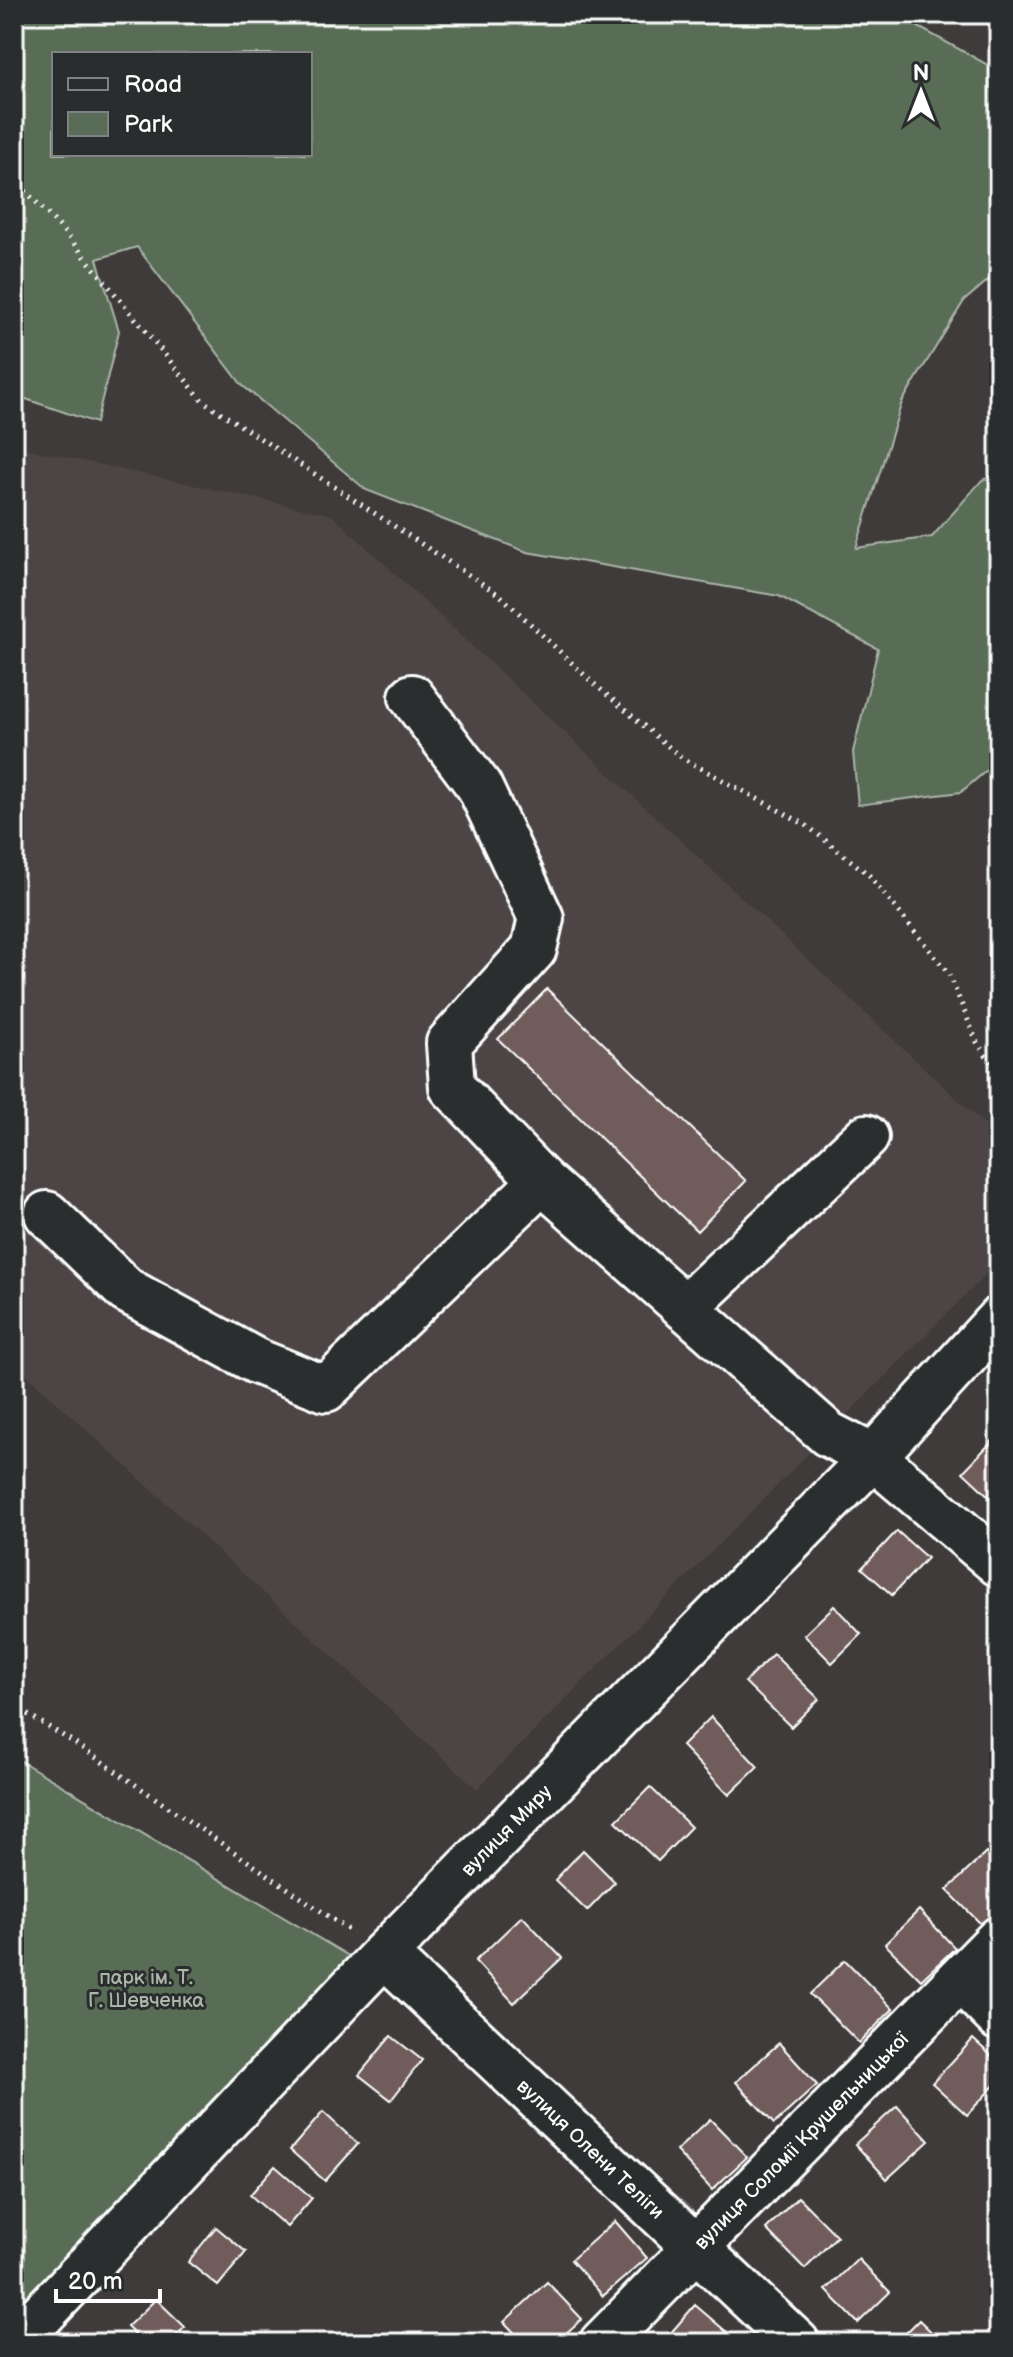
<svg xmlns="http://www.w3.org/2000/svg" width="1013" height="2357" font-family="'Balsamiq Sans',sans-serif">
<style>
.built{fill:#4d4544}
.green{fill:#596c57;stroke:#acb6ab;stroke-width:2;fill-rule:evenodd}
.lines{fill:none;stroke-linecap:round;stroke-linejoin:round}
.stream{stroke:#94a6a8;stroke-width:10}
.building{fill:#6f5c5a;stroke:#fff;stroke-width:2}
.minor-casing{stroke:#fff;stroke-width:50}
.path{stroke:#fff;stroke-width:5;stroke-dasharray:2 6;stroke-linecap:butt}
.minor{stroke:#2a2d2e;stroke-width:44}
.labels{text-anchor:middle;stroke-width:6;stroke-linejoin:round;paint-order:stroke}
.street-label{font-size:20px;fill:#fff;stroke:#2a2d2e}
.park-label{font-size:20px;fill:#acb6ab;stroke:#2a2d2e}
</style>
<rect width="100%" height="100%" fill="#3f3b3b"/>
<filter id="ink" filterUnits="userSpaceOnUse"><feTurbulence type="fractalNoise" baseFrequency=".0125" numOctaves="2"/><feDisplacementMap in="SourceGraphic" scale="16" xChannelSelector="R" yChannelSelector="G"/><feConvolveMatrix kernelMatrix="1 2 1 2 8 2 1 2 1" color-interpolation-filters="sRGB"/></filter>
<g filter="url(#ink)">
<path class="built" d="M14 446 332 515 999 1138V1261L477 1789 14 1363Z"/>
<path class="green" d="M14 14H895L999 71V271L964 301 902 402 856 548 932 537 982 480 999 473V760L961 792 858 805 853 752 878 649 779 596 527 552 366 490 242 385 137 247 97 259 119 331 96 423 14 395ZM54 54H310V154H54Z
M14 1757 357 1961 14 2317Z"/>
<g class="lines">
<path class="stream" d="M991 14 999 18"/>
</g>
<path class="building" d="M547 989 746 1181 697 1231 498 1039Z
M999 1434V1495L994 1501 963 1472Z
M897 1531 927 1558 892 1595 862 1568Z
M834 1606 861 1634 832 1663 804 1635Z
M773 1654 819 1699 791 1727 745 1682Z
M711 1717 758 1767 729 1795 682 1746Z
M650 1787 691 1827 658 1861 616 1821Z
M583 1850 615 1882 587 1911 555 1880Z
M986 1853 999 1867V1908L982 1925 947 1890Z
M919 1910 955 1948 921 1980 885 1944Z
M522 1916 562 1958 514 2003 475 1961Z
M845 1960 893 2009 859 2043 810 1994Z
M391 2036 422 2060 391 2100 359 2075Z
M973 2039 999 2063V2080L967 2115 932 2083Z
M779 2043 817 2085 774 2124 736 2082Z
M897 2106 929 2141 887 2179 855 2144Z
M323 2112 358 2144 325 2181 290 2150Z
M710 2119 747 2157 712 2190 676 2151Z
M275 2166 312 2198 287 2227 250 2195Z
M798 2197 837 2236 805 2269 766 2229Z
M615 2221 647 2258 603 2296 571 2260Z
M216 2227 246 2252 218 2286 188 2262Z
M858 2259 890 2292 858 2323 826 2290Z
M547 2282 582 2319 555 2343H524L504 2322Z
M156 2299 185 2327 169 2343H143L127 2327Z
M695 2305 736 2340 734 2343H662Z
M919 2320 943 2343H896Z"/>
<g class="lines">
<defs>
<g id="minor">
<path d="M412 697 479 786 541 918 534 949 449 1043 452 1087 542 1181 828 1434 873 1457 999 1564"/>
<path d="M47 1214 126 1290 256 1361 326 1389 542 1181"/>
<path d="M685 1308 866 1137"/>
<path id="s1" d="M384 1954 797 2343"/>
<path d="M960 1979 999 2018"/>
<path id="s2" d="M15 2343 384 1954 873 1457 999 1319"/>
<path id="s3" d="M602 2343 999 1939"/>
</g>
</defs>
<use href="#minor" class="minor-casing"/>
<path class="path" d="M14 179 61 228 203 401 501 596 593 683 682 758 806 825 869 875 949 974 977 1042 999 1075
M14 1706 70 1740 353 1933"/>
<use href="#minor" class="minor"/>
</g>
</g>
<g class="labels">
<g class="street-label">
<text dy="7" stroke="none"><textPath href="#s2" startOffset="710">вулиця Миру</textPath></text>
<text dy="7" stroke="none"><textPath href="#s3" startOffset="284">вулиця Соломії Крушельницької</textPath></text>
<text dy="7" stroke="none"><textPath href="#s1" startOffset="284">вулиця Олени Теліги</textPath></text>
</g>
<g class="park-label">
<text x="146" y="1984">парк ім. Т.<tspan x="146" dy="23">Г. Шевченка</tspan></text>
</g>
</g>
<rect width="1013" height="2357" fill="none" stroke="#2a2d2e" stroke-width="48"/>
<rect x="24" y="24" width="965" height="2309" fill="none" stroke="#fff" stroke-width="3" filter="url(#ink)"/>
<rect x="52" y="52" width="260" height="104" fill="#2a2d2e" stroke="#7f8182" stroke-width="2"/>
<rect x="68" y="78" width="40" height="12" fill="#2a2d2e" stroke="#7f8182" stroke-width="2"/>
<text x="124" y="92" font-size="24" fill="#ffffff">Road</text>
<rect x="68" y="112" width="40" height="24" fill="#596c57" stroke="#7f8182" stroke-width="2"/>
<text x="124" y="132" font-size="24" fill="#ffffff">Park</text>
<g transform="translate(921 92)" stroke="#2a2d2e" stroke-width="6" paint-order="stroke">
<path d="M0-6L14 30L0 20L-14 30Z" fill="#ffffff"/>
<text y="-12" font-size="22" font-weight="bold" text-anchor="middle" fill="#ffffff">N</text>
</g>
<path d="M56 2289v12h104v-12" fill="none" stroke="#ffffff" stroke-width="4"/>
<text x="68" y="2289" font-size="24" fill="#ffffff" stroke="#2a2d2e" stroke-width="6" paint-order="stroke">20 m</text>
</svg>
